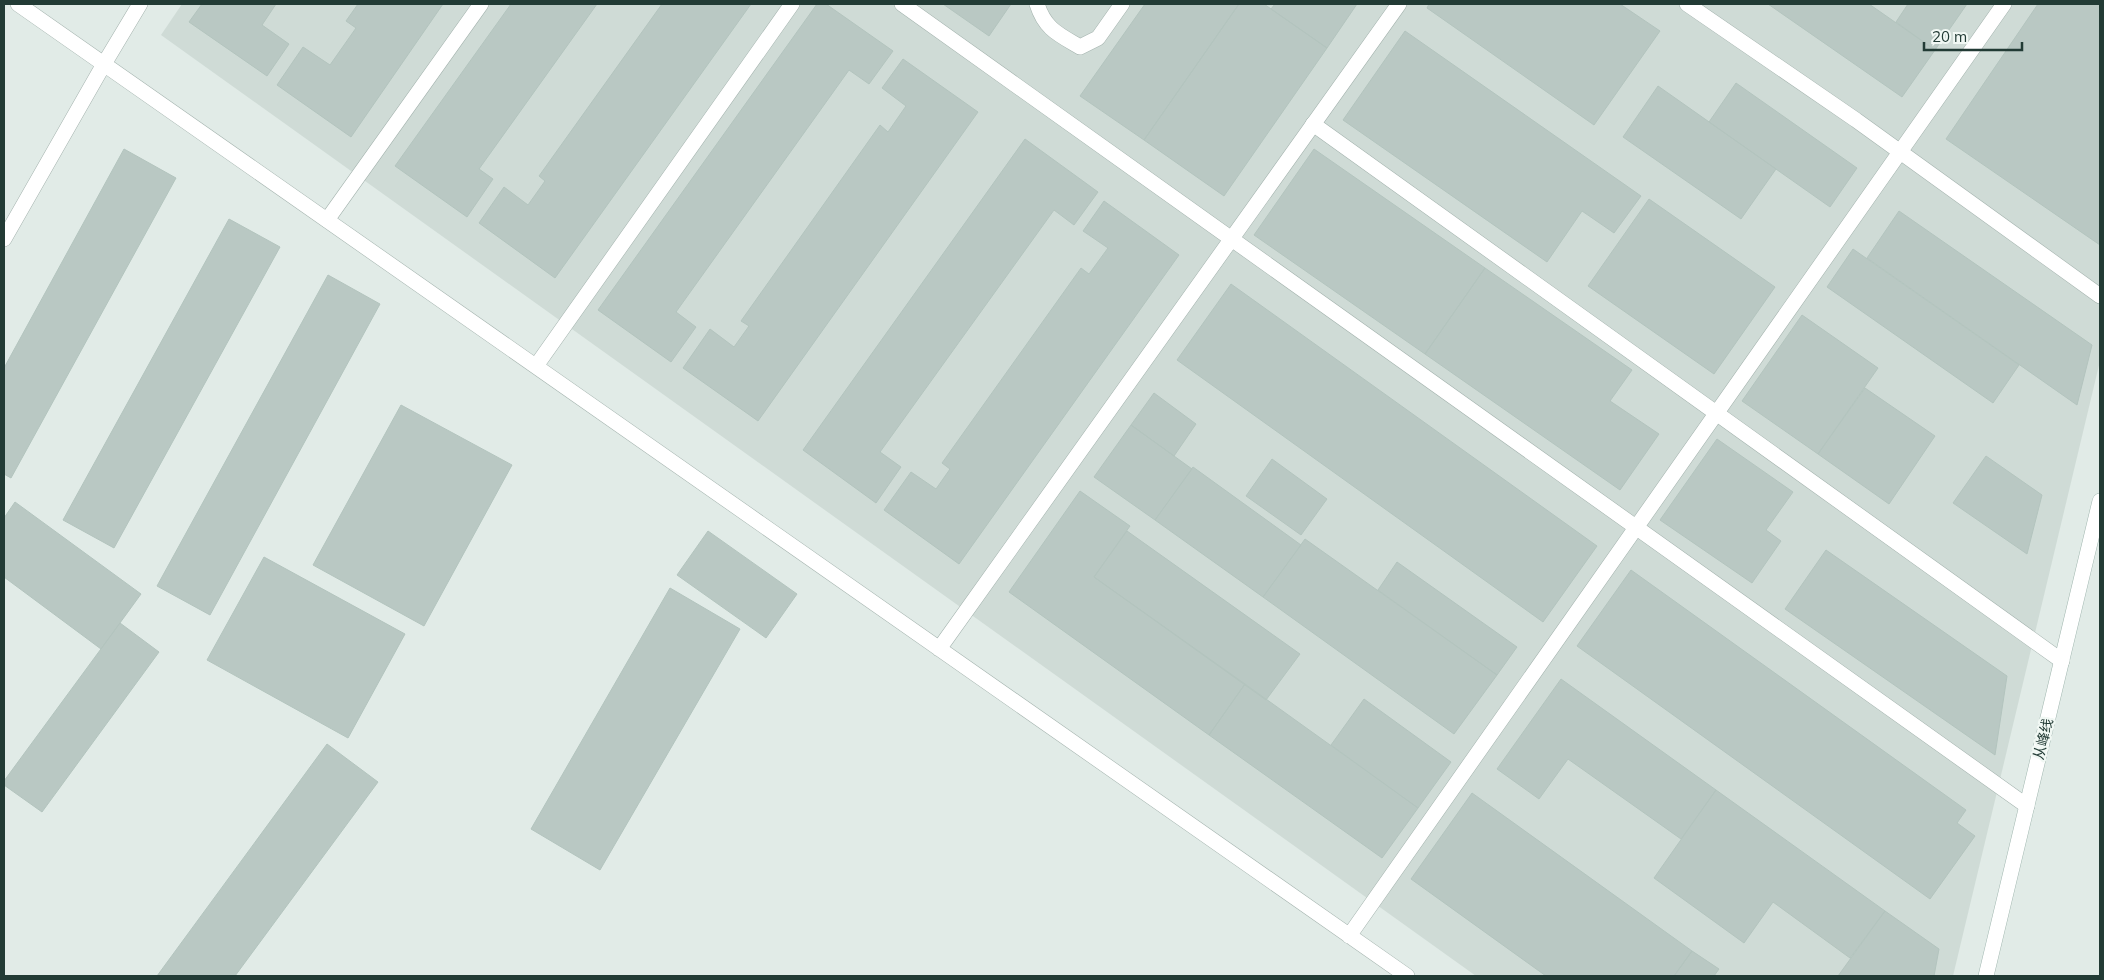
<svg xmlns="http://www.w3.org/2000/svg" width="2104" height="980" font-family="Mulish,'Noto Sans SC',sans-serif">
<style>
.built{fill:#cfdbd6}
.building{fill:#b9c8c3;stroke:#b3c4be}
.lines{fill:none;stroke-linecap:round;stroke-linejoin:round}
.lane-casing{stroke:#a4b3ae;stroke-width:16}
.street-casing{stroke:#a4b3ae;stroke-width:16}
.secondary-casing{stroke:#a0b6af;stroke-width:16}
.lane{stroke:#fff;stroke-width:15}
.street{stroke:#fff;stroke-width:15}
.secondary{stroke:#fff;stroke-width:15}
.labels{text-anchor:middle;stroke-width:4.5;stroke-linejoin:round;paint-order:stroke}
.street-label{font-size:14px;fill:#223b35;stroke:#f1f8f4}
</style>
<rect width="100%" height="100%" fill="#e1ebe7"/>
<path class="built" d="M182 4H2100V361L1953 976H1476L161 35Z"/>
<path class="building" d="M202 4H276L262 25 289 44 267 76 189 22Z
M358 4H443L351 137 277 85 303 47 330 65 356 28 346 21Z
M511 4H597L479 169 493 179 467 217 395 166Z
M662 4H751L555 278 479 223 504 187 528 205 545 181 539 176Z
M817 4H826L893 51 869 84 849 70 676 312 696 327 671 362 598 310Z
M943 4H1011L989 36Z
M1145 4H1239L1144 140 1080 96Z
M1239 4H1264L1327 48 1224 196 1144 140Z
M1275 4H1357L1327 48 1271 9Z
M1429 4H1620L1660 31 1594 125 1427 8Z
M1768 4H1869L1935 50 1902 97Z
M1908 4H1967L1935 50 1896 22Z
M2038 4H2100V245L1946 139Z
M1405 31 1641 196 1614 233 1582 211 1547 262 1343 120Z
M903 59 978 112 758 421 683 368 710 329 734 347 749 326 741 321 880 125 888 132 906 106 882 88Z
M1736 83 1857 168 1830 207 1709 122Z
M1658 86 1776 169 1741 219 1623 137Z
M1025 139 1098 192 1074 225 1054 210 880 452 901 467 876 503 803 450Z
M124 149 176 178 11 478 4 474V368Z
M1314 149 1485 268 1425 354 1254 235Z
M1649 199 1775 287 1714 374 1588 286Z
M1104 201 1179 255 959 564 884 510 911 472 936 489 950 469 942 463 1081 268 1089 274 1108 248 1083 231Z
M1899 211 2092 345 2077 405 1867 258Z
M229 219 280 247 114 548 63 520Z
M1853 249 2019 365 1993 403 1827 287Z
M1485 268 1632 370 1610 401 1659 434 1620 490 1425 354Z
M328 275 380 304 210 615 157 586Z
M1231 284 1597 546 1543 622 1177 360Z
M1802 315 1878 368 1818 454 1742 401Z
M1865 388 1935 436 1889 504 1818 454Z
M1154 393 1196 424 1174 456 1131 425Z
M401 405 512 465 424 626 313 565Z
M1131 425 1192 469 1155 520 1094 477Z
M1717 439 1793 492 1766 530 1781 541 1752 583 1660 520Z
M1986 456 2042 495 2027 554 1953 503Z
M1272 459 1327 499 1301 535 1246 496Z
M1193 467 1301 545 1263 597 1155 520Z
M1080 491 1130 526 1094 577 1245 684 1209 735 1009 592Z
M15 502 141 594 101 649 4 577V518Z
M708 531 797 594 766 638 677 575Z
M1127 531 1300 654 1266 700 1094 577Z
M1305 539 1497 675 1454 734 1263 597Z
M1826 550 2007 676 1995 755 1785 609Z
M264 557 405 634 348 738 207 660Z
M1397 562 1517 647 1497 675 1378 590Z
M1631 570 1966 810 1957 823 1975 836 1930 899 1577 646Z
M670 588 740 629 600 870 531 829Z
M120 623 159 652 42 812 4 785V781Z
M1561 679 1716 790 1681 839 1568 759 1539 799 1497 769Z
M1245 684 1418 808 1382 858 1209 735Z
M1364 699 1451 762 1418 808 1331 745Z
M327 744 378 782 235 976H157Z
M1716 790 1885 911 1850 958 1773 902 1744 943 1654 878Z
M1472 793 1692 951 1674 976H1546L1411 879Z
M1885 911 1939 949 1934 976H1838Z
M1692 951 1719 969 1714 976H1674Z"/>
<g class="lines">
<defs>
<path id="lane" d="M1037 4C1045 29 1058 34 1080 47L1098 38 1122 4
M1313 124 2062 661
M327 220 481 4"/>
<path id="street" d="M18 4 1407 976
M902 4 2027 806
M1687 4 1856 120 2100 296
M4 239 104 64 140 4
M536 366 792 4
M939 649 1399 4
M1349 936 2004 4"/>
<path id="secondary" d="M1986 976 2100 501"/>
</defs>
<use href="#lane" class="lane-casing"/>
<use href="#street" class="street-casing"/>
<use href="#secondary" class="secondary-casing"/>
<use href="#lane" class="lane"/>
<use href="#street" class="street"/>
<use href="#secondary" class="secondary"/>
</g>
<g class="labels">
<g class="street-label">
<text transform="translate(2043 739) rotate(-76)" y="5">从峰线</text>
</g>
</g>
<rect width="2104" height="980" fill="none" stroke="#223b35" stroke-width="10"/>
<path d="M1924 42v8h98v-8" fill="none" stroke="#223b35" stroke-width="2.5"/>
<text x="1932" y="42" font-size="15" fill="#223b35" stroke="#f1f8f4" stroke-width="4" paint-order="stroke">20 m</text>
</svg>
